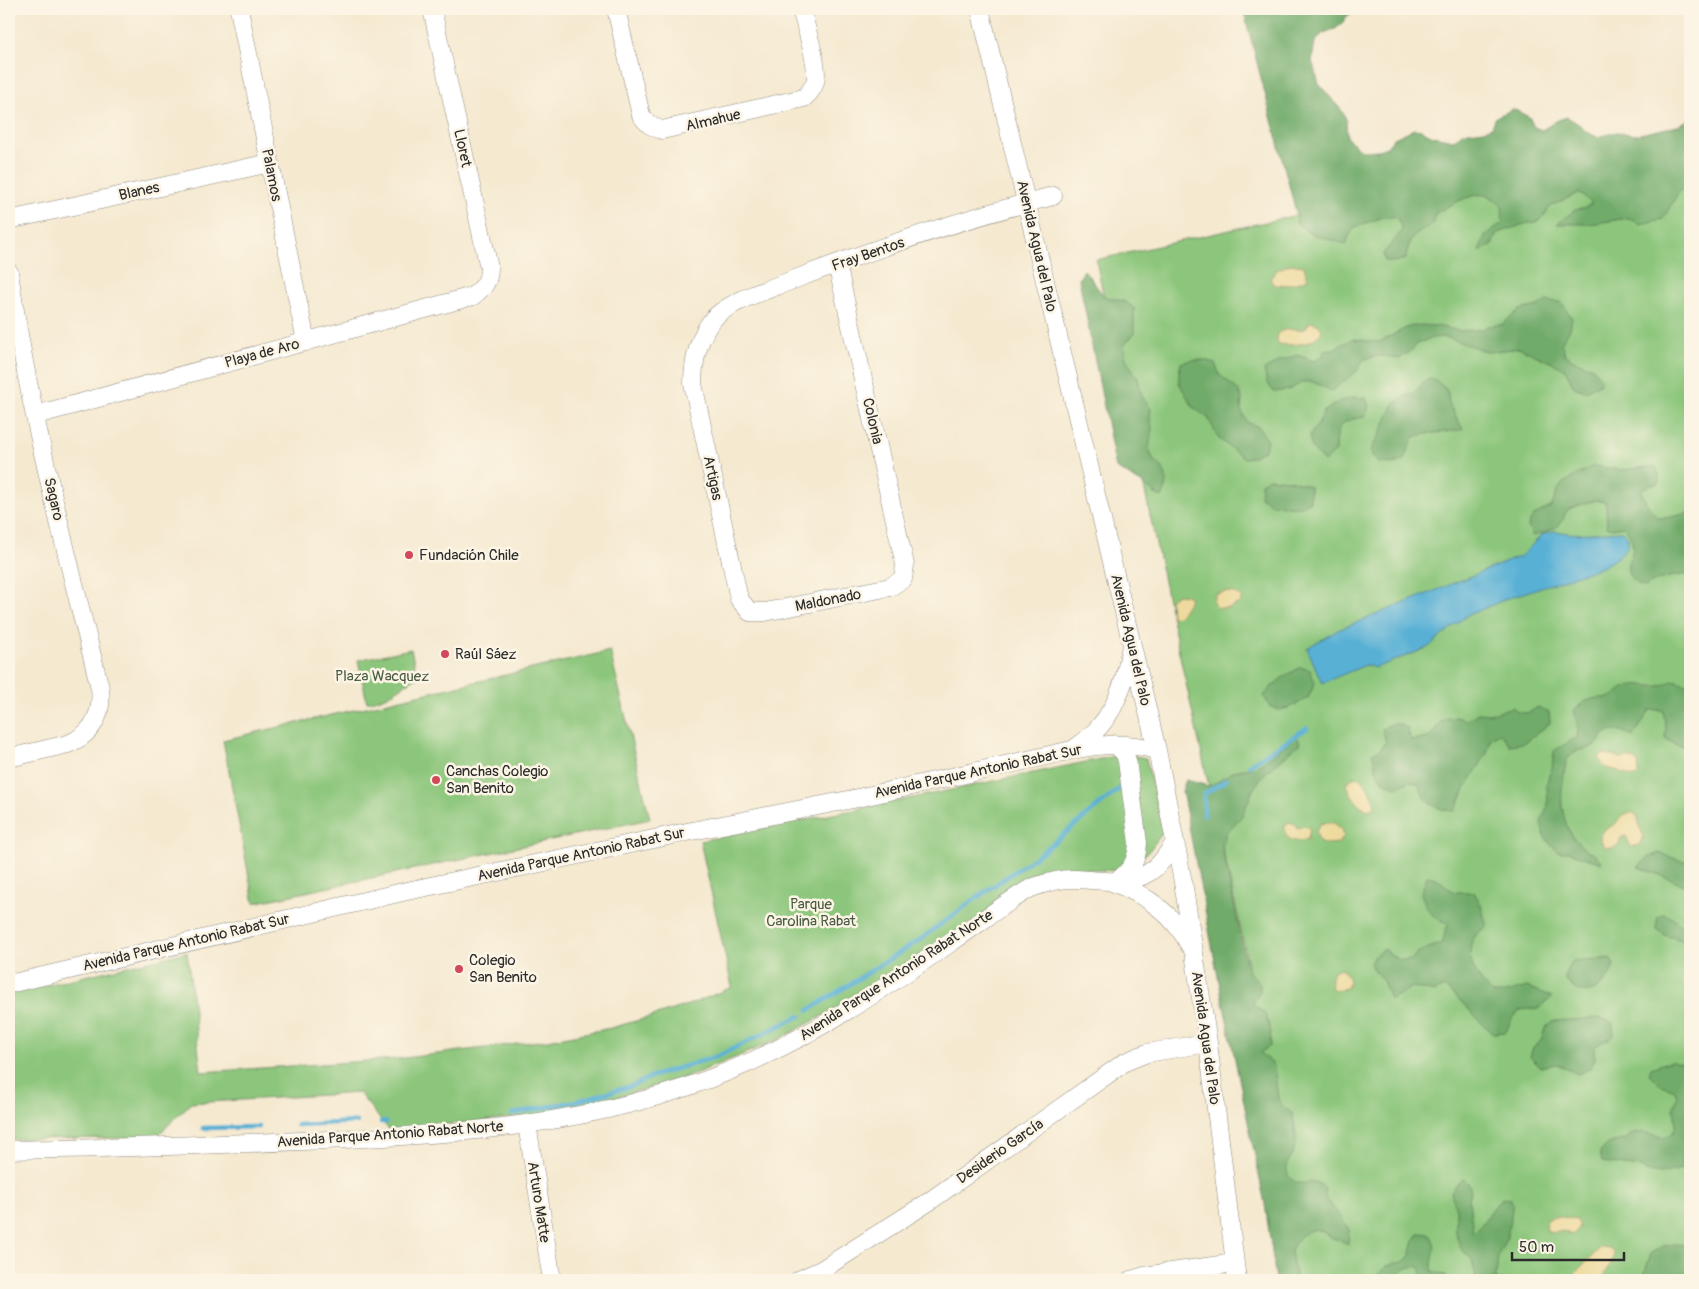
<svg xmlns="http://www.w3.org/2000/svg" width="1699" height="1289" font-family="Pangolin,sans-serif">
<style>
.green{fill:#8cc67b;stroke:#5c7853}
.forest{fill:#71ab6b;stroke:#4e6b4b}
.sand{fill:#eeda9e;stroke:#8c8264}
.water{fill:#58b0d5;stroke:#426e80}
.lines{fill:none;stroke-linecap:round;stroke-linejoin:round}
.stream{stroke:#58b0d5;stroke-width:4.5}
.minor-casing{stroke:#908a7e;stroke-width:19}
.minor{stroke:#fff;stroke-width:18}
.poi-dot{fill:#d1495b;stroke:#fcf5e5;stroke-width:2}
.labels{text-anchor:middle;stroke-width:5;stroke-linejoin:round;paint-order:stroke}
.street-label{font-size:15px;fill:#2b2b2b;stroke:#fcf5e5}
.poi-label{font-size:15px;fill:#2b2b2b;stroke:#fcf5e5;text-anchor:start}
.park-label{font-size:15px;fill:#485a43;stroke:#fcf5e5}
</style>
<rect width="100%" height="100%" fill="#fcf5e5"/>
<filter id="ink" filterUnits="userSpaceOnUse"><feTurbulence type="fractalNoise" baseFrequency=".02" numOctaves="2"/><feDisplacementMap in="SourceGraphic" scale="10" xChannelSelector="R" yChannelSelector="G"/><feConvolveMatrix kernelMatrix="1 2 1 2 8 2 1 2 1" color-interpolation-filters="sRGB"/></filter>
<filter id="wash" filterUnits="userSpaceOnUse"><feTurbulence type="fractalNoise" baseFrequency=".0096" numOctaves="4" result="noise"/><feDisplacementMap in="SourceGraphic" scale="20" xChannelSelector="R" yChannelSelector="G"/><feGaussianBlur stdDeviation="1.12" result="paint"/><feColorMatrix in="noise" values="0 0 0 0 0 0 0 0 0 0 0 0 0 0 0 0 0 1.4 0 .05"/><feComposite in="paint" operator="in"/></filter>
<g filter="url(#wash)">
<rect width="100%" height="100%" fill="#f5e9d0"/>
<path class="green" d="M1690 127V1280H1293L1246 953 1179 652 1096 260Z
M411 649 417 677 386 697 367 702 358 660Z
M610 651 650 819 254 903 223 740Z
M1124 754 1146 758 1163 832 1149 851 1137 862 1118 871 1084 869 1048 874 826 1014 778 1040 692 1075 618 1097 534 1116 389 1130 359 1093 191 1103 155 1138 9 1139V994L187 952 201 1072 397 1059 548 1040 611 1028 650 1017 694 1003 732 987 700 841 932 794Z"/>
<path class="forest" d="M1243 9H1357L1345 18 1342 24 1335 29 1322 34 1315 42 1312 61 1319 84 1342 111 1346 119 1347 138 1363 151 1378 150 1387 147 1394 138 1414 129 1421 130 1433 136 1454 140 1462 133 1484 130 1492 127 1496 117 1513 109 1529 117 1534 127 1542 130 1558 120 1567 117 1580 125 1585 131 1597 137 1617 132 1635 135 1677 126 1688 120 1690 115V177L1674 200 1663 219 1640 224 1629 218 1590 224H1557L1575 210 1585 208 1592 203 1579 193 1551 206 1540 221 1524 224 1496 234 1492 246 1479 251 1485 236 1503 222 1502 206C1498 203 1493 198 1489 196 1474 190 1447 207 1435 214L1432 226C1413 235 1409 237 1406 259L1394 262 1385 261 1383 254C1389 245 1397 240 1402 229L1396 217H1382L1354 228 1345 244C1323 236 1316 240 1296 223L1297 216Z
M1084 270 1104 296 1124 301 1134 308V334L1124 345 1126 359 1138 378 1142 396 1151 409 1150 418 1152 428 1149 450 1154 461C1169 469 1168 483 1162 498L1154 493 1143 484 1116 468 1079 279Z
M1546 301 1561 302 1572 318 1570 329 1561 343 1565 354 1573 360 1592 367 1601 379 1600 384 1585 391 1574 387 1565 369 1520 348 1488 352 1445 337 1432 338 1418 343 1413 349 1399 359 1384 356 1371 357 1363 360 1358 370 1332 391 1313 382H1303L1289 390 1274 392 1267 383 1264 370 1280 361 1297 355 1314 361 1322 357 1325 350 1333 349 1353 339 1379 342 1408 327 1420 325 1436 326 1461 331 1483 329 1488 326 1503 324 1519 310 1538 306Z
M1191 360H1204L1215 363 1219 374 1238 390 1242 398 1241 410 1247 422 1259 427 1267 440 1265 450 1252 457 1244 458 1219 439 1208 418 1193 407 1179 383V371L1181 363Z
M1434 379 1445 388 1448 393 1449 404 1463 429C1446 434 1432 431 1414 437L1403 461 1392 464 1379 463 1372 456 1371 450 1382 430 1394 404 1406 396 1414 393 1425 380Z
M1355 397 1366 398 1369 407 1365 417C1338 421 1337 425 1336 451L1324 462 1312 449 1309 436 1319 423 1323 412 1340 401Z
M1593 466 1623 470 1655 466C1658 472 1661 477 1658 484H1651L1641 490C1644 501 1649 508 1657 517L1665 518 1690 513V574C1673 576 1659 577 1645 587 1634 584 1626 576 1628 564 1629 559 1631 556 1632 552 1635 543 1629 533 1624 526L1612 528 1607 526 1606 503 1597 500C1589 503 1571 506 1567 511 1564 514 1564 519 1561 522 1555 531 1542 533 1533 536L1528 527C1533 511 1539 514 1552 506L1558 489 1563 483Z
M1269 478 1290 480 1310 486V501L1299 507 1272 505 1260 497 1261 483Z
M1300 667 1310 670 1315 683 1308 698 1289 708 1279 710 1269 706 1264 696 1271 687 1282 678Z
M1673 680 1690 685V742L1684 747 1674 744 1665 738 1666 729 1663 710H1650L1633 737C1625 732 1616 727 1606 733 1602 736 1600 742 1595 745 1589 749 1582 750 1575 751 1573 754 1569 757 1567 760 1565 764 1565 770 1564 775 1559 797 1561 826 1579 844 1586 851 1598 854 1602 863L1568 852H1559L1551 845 1544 836 1541 822 1548 805 1547 786 1548 778 1552 768 1554 751 1577 737 1578 729 1574 710C1580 704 1588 699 1597 698 1601 697 1605 699 1609 698 1616 695 1622 688 1628 686 1647 681 1653 693 1673 680Z
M1513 707 1517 712 1528 713 1538 707 1549 712 1550 723 1524 743 1510 745 1500 733 1491 738 1487 753 1465 789 1455 811C1436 809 1425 804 1419 785L1410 781 1397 787C1375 780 1378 773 1372 753L1379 750 1386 742 1382 729C1392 722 1396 722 1407 728L1411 740 1429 738 1443 719 1456 717 1467 720 1478 713 1489 714Z
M1297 736 1300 743 1263 775 1254 788 1242 816 1226 833 1222 847 1248 971 1260 983V991L1253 1004 1266 1015 1271 1033 1270 1046 1260 1053 1274 1065 1278 1098 1282 1106 1292 1113C1294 1122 1297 1134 1296 1144 1294 1155 1279 1169 1292 1180 1299 1186 1307 1182 1315 1182 1318 1183 1322 1186 1325 1188V1197L1343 1220 1349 1230 1348 1244C1341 1240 1335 1240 1329 1236 1326 1234 1322 1231 1319 1230 1306 1227 1296 1240 1291 1250L1295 1276 1299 1279 1320 1276 1323 1280H1276L1265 1204 1219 982 1182 791 1186 780 1209 786 1221 780 1233 771 1255 767Z
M1659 853C1670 856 1678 861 1690 862V889C1677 879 1654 874 1638 867L1649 857Z
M1427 876 1436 878 1454 892H1474L1481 905 1487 927C1484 929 1480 931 1477 934 1460 953 1478 982 1494 994H1502L1527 987 1552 997 1540 1008 1520 1010 1511 1020 1506 1032 1493 1033C1475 1019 1463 1000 1444 987L1434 992 1411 987 1404 993 1390 999 1383 981 1370 964 1373 957 1383 949 1400 960H1411L1418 952 1442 943 1448 924C1431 917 1427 911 1421 893Z
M1663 914C1678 918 1676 925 1689 930H1690V948L1682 940 1664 935 1656 928 1658 917Z
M1610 958 1614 965C1606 989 1583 1005 1565 979L1566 971 1573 961C1585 959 1597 960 1610 958Z
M1600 1018 1613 1023 1614 1036 1594 1047 1595 1059 1591 1068 1578 1074 1556 1064 1540 1067 1530 1057 1533 1047 1541 1041 1545 1028 1553 1021Z
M1671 1061 1681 1063 1690 1061V1147L1685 1148 1681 1169 1660 1174 1648 1172 1639 1167 1602 1162 1600 1152 1608 1144 1626 1139 1630 1135 1643 1132 1662 1137 1672 1134 1676 1126 1674 1107 1677 1097 1675 1090 1659 1084 1649 1074 1651 1068Z
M1463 1179 1469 1184 1471 1191 1469 1200 1473 1233C1485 1223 1491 1209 1502 1198L1511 1199 1513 1204 1507 1237 1498 1256 1496 1278 1498 1280H1476L1472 1259 1461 1249 1456 1235V1210L1451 1192 1456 1185Z
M1420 1233 1429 1234C1440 1246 1431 1256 1432 1271L1446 1275 1448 1280H1424L1420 1267C1407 1265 1402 1270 1396 1280H1373C1379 1275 1383 1267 1391 1264 1396 1262 1401 1264 1406 1260 1415 1252 1409 1243 1420 1233Z
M1676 1244 1690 1245V1271L1682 1280H1634L1644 1274 1651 1253 1663 1246Z"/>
<path class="sand" d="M1290 264 1304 266 1308 279C1298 283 1285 286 1274 285L1270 279 1277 270Z
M1310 322C1316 323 1319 324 1322 330 1315 345 1293 346 1279 344L1277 340 1278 333 1284 330 1305 329Z
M1224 592 1235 593 1242 598 1240 603 1229 608H1218L1213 603 1215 594Z
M1177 594 1187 595 1190 599 1179 616 1171 617 1170 600Z
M1603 754 1613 755 1621 759C1628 757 1631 757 1638 762L1639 774 1636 777C1628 777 1626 774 1619 771 1609 768 1604 770 1599 758Z
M1359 777C1366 781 1374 798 1375 806L1369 810C1359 808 1348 793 1347 782L1353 778Z
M1631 812 1637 815 1641 830 1644 836 1639 845 1631 847 1626 836 1621 838 1618 845 1613 848 1604 847 1600 839 1603 831 1615 824 1623 815Z
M1290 822 1295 824 1297 828 1305 826 1310 828 1308 839C1296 843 1284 842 1285 826Z
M1324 823H1334L1342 829 1344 836 1339 843 1326 844 1320 843 1316 832 1320 824Z
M1337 969 1343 970C1347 976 1351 980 1347 988L1333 990C1329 983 1330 974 1337 969Z
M1558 1216 1576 1220 1579 1226 1577 1231 1573 1235 1563 1231 1554 1233 1548 1232 1545 1225 1548 1219Z
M1601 1247 1609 1248 1614 1253C1614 1259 1605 1276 1601 1280H1574L1575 1274Z"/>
<path class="water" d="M1555 531 1574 534 1622 531 1628 537V546L1618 557 1602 567 1511 597 1466 616 1427 648 1375 668 1366 665 1322 683 1307 648 1338 630 1521 556 1542 535Z"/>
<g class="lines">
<path class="stream" d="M1249 765 1307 728
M1204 815V794L1226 780
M809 1010 918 941 975 899 1041 853 1124 785
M512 1114 577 1101 632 1086 653 1076 718 1056 800 1016
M381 1122H386
M297 1125 357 1122
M203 1128 259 1127"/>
</g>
</g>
<g filter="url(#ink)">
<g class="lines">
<defs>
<path id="minor" d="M239 9 306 342
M616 9 641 115C647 124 652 127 662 130L804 98C809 93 813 89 815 82 820 68 805 25 801 9
M980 9 1157 750 1183 882 1208 1043 1237 1280
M9 220 270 163
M837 264 905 565 903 579 890 587 765 612H750L739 599 693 384C693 361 699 334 715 317 733 300 767 290 790 281 874 249 965 218 1053 196
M9 272C29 412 66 550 100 688 103 714 93 734 68 744L9 758
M36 415 473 296C484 287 489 282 489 268L432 9
M1115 744 1125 754 1127 761 1138 843C1137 861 1131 870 1117 881
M1074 749C1110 725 1124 692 1130 651
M1112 882C1145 894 1174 914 1190 946
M9 984 407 891 682 833 858 798 1072 750C1101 744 1127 742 1157 750
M527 1124 552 1280
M9 1150C107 1149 205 1145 302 1141 449 1135 598 1127 734 1069 811 1037 882 990 950 943 977 925 1003 904 1031 888 1045 883 1058 879 1072 879 1096 879 1126 887 1148 873 1160 866 1168 853 1175 842
M799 1280 821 1270 927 1203 1125 1062 1147 1053 1208 1043
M1131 1280 1144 1276 1234 1263"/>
</defs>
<use href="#minor" class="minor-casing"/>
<use href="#minor" class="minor"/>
</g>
</g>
<g class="poi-dot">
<circle cx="409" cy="555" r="5"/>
<circle cx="445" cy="654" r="5"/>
<circle cx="436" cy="780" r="5"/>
<circle cx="459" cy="969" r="5"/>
</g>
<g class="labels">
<g class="street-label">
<text transform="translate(713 120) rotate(-13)" y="5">Almahue</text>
<text transform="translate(463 148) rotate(78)" y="5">Lloret</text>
<text transform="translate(272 175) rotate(79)" y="5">Palamos</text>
<text transform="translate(139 191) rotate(-12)" y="5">Blanes</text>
<text transform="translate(1037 246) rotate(77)" y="5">Avenida Agua del Palo</text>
<text transform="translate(868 254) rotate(-19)" y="5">Fray Bentos</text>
<text transform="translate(262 353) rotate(-15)" y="5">Playa de Aro</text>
<text transform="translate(873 421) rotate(77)" y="5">Colonia</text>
<text transform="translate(713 478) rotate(78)" y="5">Artigas</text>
<text transform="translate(54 499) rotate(77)" y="5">Sagaro</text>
<text transform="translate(828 600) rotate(-11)" y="5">Maldonado</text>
<text transform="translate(1131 640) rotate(77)" y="5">Avenida Agua del Palo</text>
<text transform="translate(978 771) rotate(-12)" y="5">Avenida Parque Antonio Rabat Sur</text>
<text transform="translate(581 854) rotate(-12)" y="5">Avenida Parque Antonio Rabat Sur</text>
<text transform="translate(186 942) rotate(-13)" y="5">Avenida Parque Antonio Rabat Sur</text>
<text transform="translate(896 975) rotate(-33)" y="5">Avenida Parque Antonio Rabat Norte</text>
<text transform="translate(1206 1038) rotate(82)" y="5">Avenida Agua del Palo</text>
<text transform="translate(390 1134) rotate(-4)" y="5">Avenida Parque Antonio Rabat Norte</text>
<text transform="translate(1000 1151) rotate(-35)" y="5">Desiderio García</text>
<text transform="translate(539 1202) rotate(81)" y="5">Arturo Matte</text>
</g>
<g class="poi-label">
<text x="419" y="560">Fundación Chile</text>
<text x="455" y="659">Raúl Sáez</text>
<text x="446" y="776">Canchas Colegio<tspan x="446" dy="17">San Benito</tspan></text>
<text x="469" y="965">Colegio<tspan x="469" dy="17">San Benito</tspan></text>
</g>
<g class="park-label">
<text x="382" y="681">Plaza Wacquez</text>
<text x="811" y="909">Parque<tspan x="811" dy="17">Carolina Rabat</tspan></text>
</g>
</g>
<rect width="1699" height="1289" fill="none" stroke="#fcf5e5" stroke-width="30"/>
<path d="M1512 1252v8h112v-8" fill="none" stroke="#2b2b2b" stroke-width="2.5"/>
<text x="1519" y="1252" font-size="15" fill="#2b2b2b" stroke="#fcf5e5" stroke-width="4" paint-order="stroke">50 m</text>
</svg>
